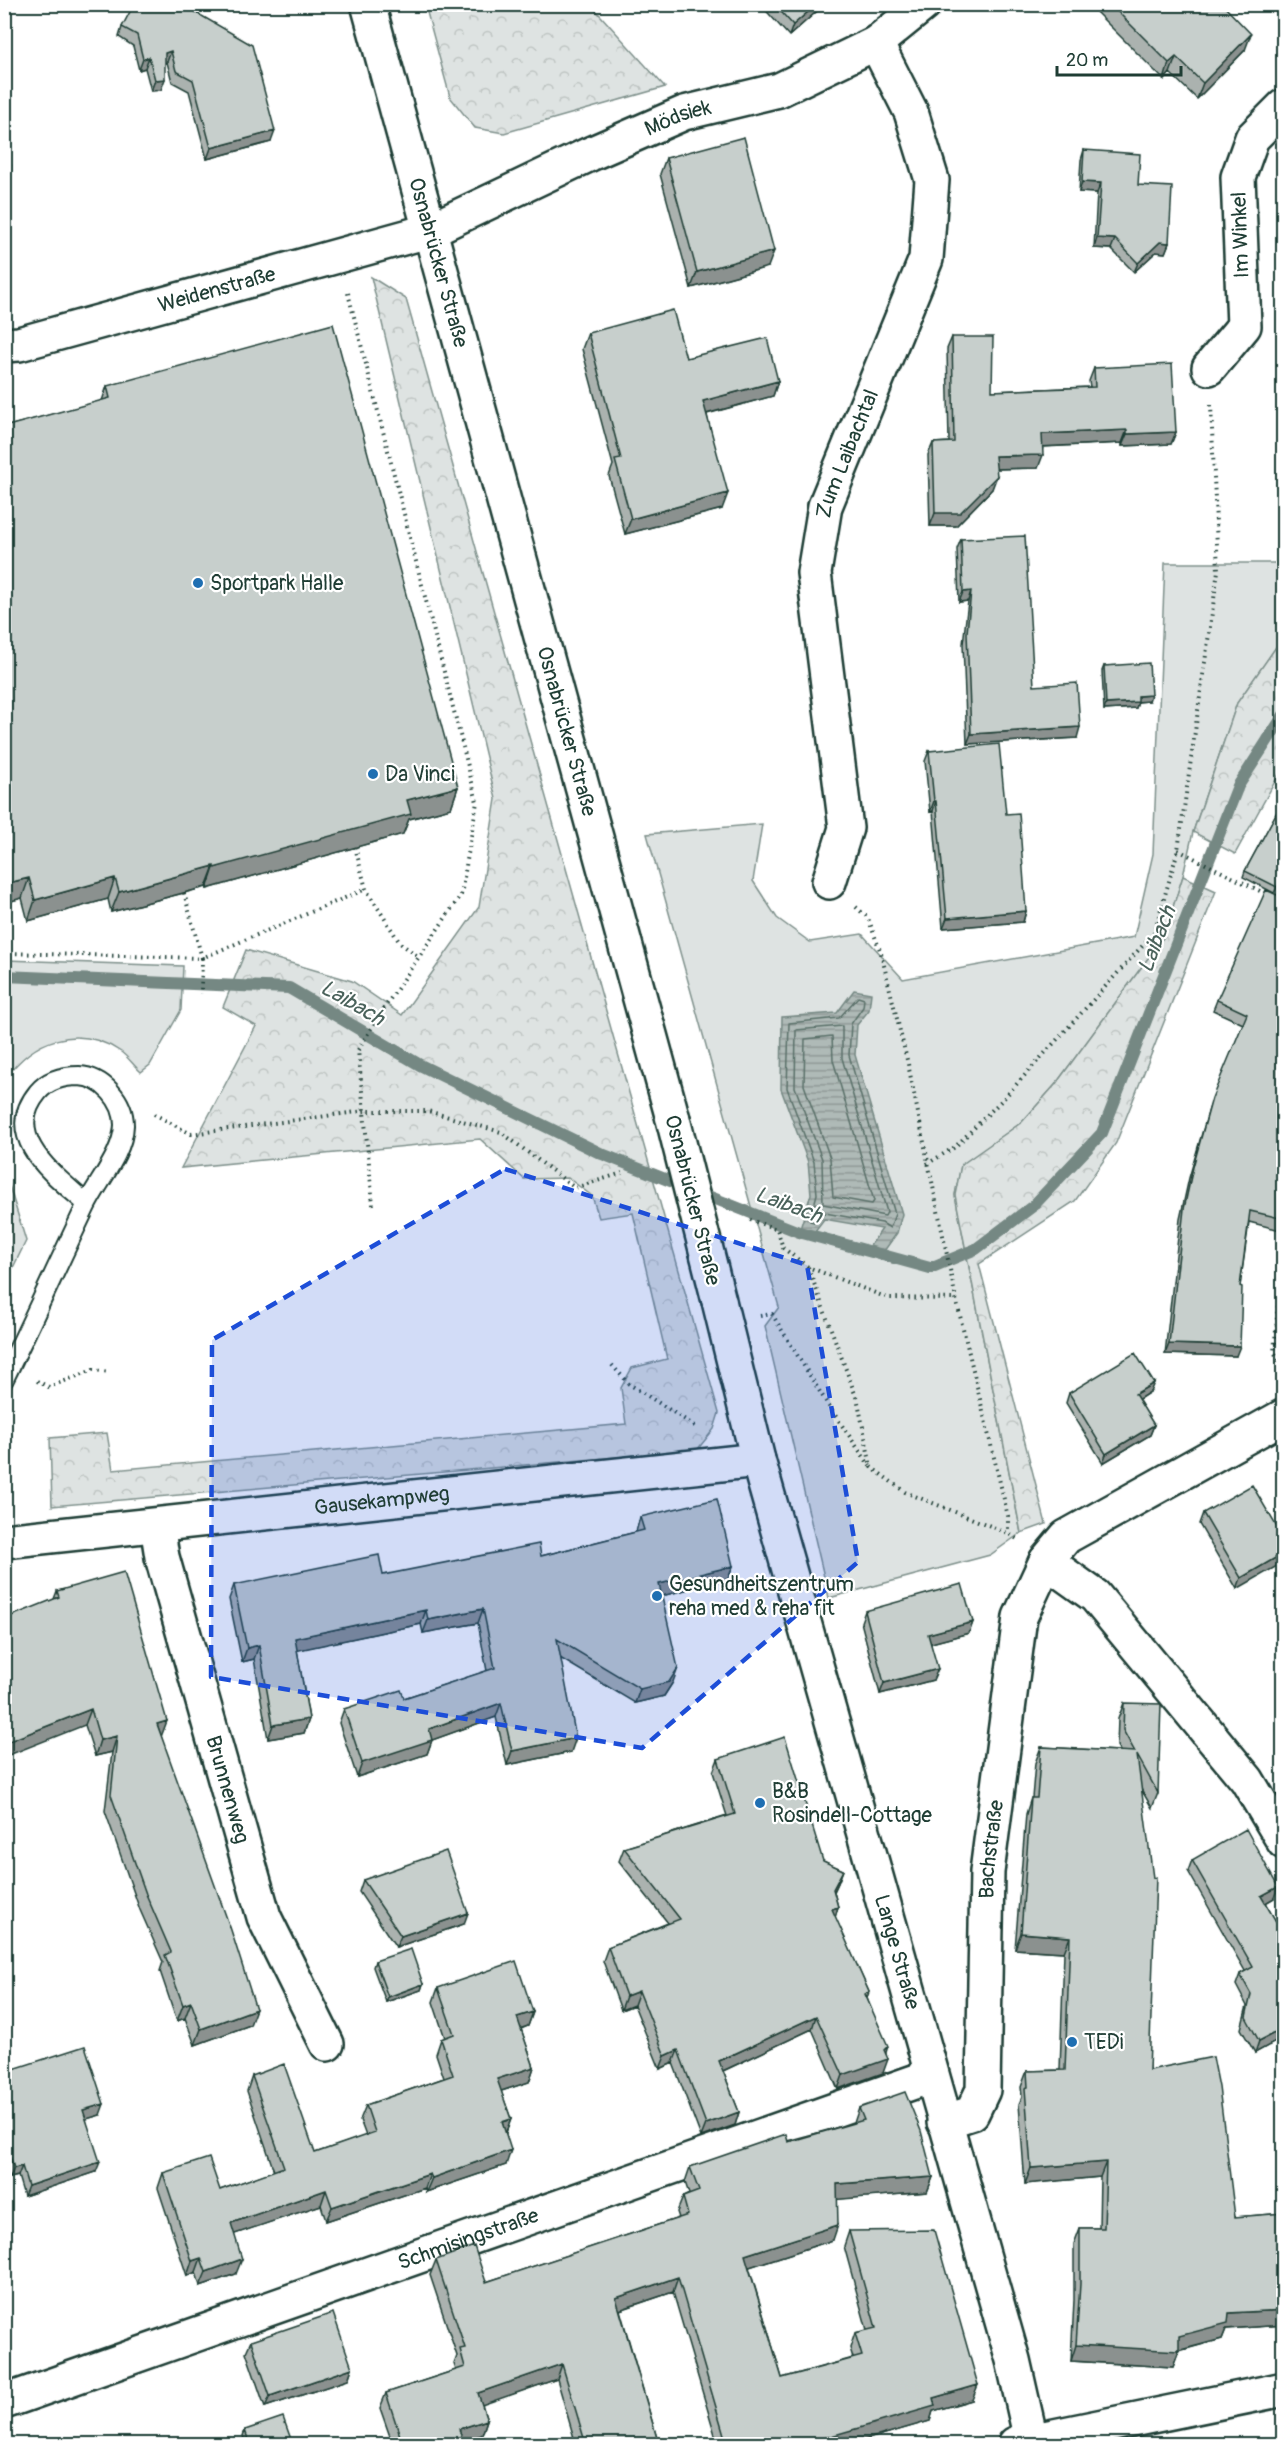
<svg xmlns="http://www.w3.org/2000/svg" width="1288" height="2449" font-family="Pangolin,sans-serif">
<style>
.green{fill:#dee3e2;stroke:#7e908b;stroke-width:1.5}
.forest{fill:url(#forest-crowns);stroke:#7e908b;stroke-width:1.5}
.water{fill:url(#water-rules);stroke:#758883;stroke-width:1.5}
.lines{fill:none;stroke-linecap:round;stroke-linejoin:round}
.shore{stroke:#596f68;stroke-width:1.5}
.stream{stroke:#758883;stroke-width:12}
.service-casing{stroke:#1f3d34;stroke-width:22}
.minor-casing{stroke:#1f3d34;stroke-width:38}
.path{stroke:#1f3d34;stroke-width:4;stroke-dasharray:1.5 4.5;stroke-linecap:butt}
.service{stroke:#fff;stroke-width:18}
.minor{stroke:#fff;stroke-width:33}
.minor-bridge-casing{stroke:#1f3d34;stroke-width:38;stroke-linecap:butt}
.minor-bridge{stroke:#fff;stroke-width:33}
.wall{fill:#abb2af;stroke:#1f3d34;stroke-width:1.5}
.shaded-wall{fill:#8b918f;stroke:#1f3d34;stroke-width:1.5}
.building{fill:#c7cfcc;stroke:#1f3d34;stroke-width:1.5}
.marked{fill:#1d4ed8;fill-opacity:0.2;stroke:#1d4ed8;stroke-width:4.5;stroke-dasharray:12 8;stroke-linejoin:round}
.poi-dot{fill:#1f6fb2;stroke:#fff;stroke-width:2}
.labels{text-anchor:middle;stroke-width:4.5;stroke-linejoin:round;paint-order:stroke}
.street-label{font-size:21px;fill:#1f3d34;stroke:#fff}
.poi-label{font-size:21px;fill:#1f3d34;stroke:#fff;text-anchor:start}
.water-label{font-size:22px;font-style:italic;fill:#4a625b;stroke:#fff}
</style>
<defs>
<pattern id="forest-crowns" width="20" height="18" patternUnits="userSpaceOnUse" patternTransform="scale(1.5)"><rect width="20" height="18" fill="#dee3e2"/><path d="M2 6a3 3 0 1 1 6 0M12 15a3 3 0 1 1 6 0" fill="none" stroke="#bec4c2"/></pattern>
<pattern id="water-rules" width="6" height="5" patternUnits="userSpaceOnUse" patternTransform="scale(1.5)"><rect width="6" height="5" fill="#afbab7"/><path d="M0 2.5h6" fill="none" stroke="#8e9896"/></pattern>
</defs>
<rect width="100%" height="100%" fill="#fff"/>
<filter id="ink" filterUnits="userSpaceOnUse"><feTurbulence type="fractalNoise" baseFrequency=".0167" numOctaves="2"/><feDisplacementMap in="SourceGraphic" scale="12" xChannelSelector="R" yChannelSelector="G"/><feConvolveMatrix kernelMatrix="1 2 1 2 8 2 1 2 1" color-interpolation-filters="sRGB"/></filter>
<g filter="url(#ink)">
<path class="green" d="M1165 563H1283V637L1237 703 1193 832 1183 876 1163 938 1055 1085 1022 1122 961 1166 955 1195 1021 1533 990 1555 829 1598 765 1326 779 1307 647 834 762 824 753 881 777 918 810 942 862 934 903 979 1134 937 1153 854Z
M5 960 183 966 181 1010 150 1065 141 1072C134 1066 128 1057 121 1052 78 1023 33 1039 5 1079Z
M4 1169 26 1241 5 1284H4Z"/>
<path class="forest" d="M425 5H591L665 87 504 133 475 128 450 97Z
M371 277 406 299 719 1413 714 1429 697 1450 52 1506 50 1438 107 1433 113 1470 626 1424 621 1388 632 1368 667 1359 633 1213 599 1218 592 1196 568 1178 524 1179 480 1139 181 1168 256 1026 223 1007 246 950 352 981 402 1015 479 907 496 799Z
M1283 637V767L1235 854 1193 832 1237 703Z
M1183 876 1216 891 1116 1143 1075 1201 979 1264 1046 1524 1021 1533 955 1195 961 1165 1022 1122 1055 1085 1163 938Z"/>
<path class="water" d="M854 990 871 993 869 1010 857 1025 855 1055 902 1214 897 1233 882 1254 867 1250 882 1229 824 1219 812 1235 799 1232 811 1194 808 1162 781 1089 782 1017 837 1013Z"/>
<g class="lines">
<path class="shore" d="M858 997 864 999 863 1007 851 1024 849 1055 895 1214 890 1228 882 1223 825 1213 819 1215 814 1222 810 1221 817 1194 814 1162 787 1088 789 1023 839 1018Z
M842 1026V1058L887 1212 885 1216 823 1204 822 1159 795 1087 796 1030Z
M832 1036 833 1060 874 1201 872 1204 833 1197 830 1158 804 1085 805 1039Z"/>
<path class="stream" d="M4 976 289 988 420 1065 602 1154 799 1232 930 1268 976 1249 1033 1206 1102 1133 1238 786 1284 715"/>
<defs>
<path id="service" d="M4 1379C32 1322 58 1264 86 1206 98 1181 123 1154 124 1125 124 1101 103 1077 79 1076 63 1076 48 1080 38 1092 0 1138 56 1176 87 1204"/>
<g id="minor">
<path id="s1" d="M368 4 673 1119"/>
<path id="s2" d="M4 345 19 344 428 231 590 154 684 113 779 90 876 43 924 4"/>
<path d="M1209 368 1244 326 1238 177 1252 138 1284 106"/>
<path id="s3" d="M829 882 846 828 814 573 825 506 926 259 932 180 911 112 876 43"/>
<path id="s4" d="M719 1301 758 1460 1013 2360 1032 2444"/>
<path id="s5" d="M157 1525 162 1557 264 1917 327 2044"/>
<path id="s6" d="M4 1541 758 1460"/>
<path d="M1046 1561 1095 1596 1247 1780 1284 1842"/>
<path id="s7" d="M944 2122 972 2113 983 2090 987 1872 1020 1617 1046 1561 1066 1537 1284 1416"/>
<path id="s8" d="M4 2402 931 2076"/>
<path d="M1015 2444 1284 2389"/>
</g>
</defs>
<use href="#service" class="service-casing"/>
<use href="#minor" class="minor-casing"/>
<path class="path" d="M348 293 477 802 461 895 378 1017 358 1050 373 1205
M355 847 366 889 400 943 419 957
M1178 850 1268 895
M184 893 202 958 366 889
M856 907 868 918 881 953 908 1064 956 1299 1008 1516V1533
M4 953 202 958 201 994
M154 1114 191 1134 364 1111H428L501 1132 575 1188 622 1173
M927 1164 955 1147 1005 1097 1154 933 1178 850 1218 571 1211 405
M750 1220 777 1229 783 1248 808 1267 888 1298 956 1299
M808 1267 858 1402 871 1467 905 1492 1008 1533 1017 1539
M1278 1306 1274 1352 1284 1368
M760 1316 772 1314 828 1405 870 1466
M612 1365 629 1384 698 1428
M37 1381 49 1387 93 1370 110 1372"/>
<use href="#service" class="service"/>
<use href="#minor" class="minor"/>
<defs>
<path id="minor-bridge" d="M673 1119 719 1301"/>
</defs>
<use href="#minor-bridge" class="minor-bridge-casing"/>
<use href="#minor-bridge" class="minor-bridge"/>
</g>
<path class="wall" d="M128 4H187L188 8 271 142 207 159 189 91 172 82 167 62H165L161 90 151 91 145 68 139 70 133 46 119 37 122 27 130 13Z
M760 4H825L789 36Z
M1088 4H1222L1245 50 1197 99 1170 73 1164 80Z
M1084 150 1138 185 1169 243 1165 253 1156 252 1134 272 1111 249 1094 248 1097 193 1079 192 1081 160Z
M666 158 768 267 691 288 660 174Z
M588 333 778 381 773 396 707 414 722 509 625 534 609 476 613 465 582 349Z
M952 337 992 391 1090 387 1089 381 1094 368 1176 432 1171 444 1122 446V443L1043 447 1038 468 996 469 992 489 956 526H930L928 455 933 443 949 442 947 349Z
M107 386 458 787 451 808 409 819 403 834 207 889 206 887 111 912 108 899 28 921 22 898 4 903V427L102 401Z
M961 539 1034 686 1077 738 967 744 963 644 968 601 959 602 957 549Z
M1104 666 1149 701 1138 702 1136 708 1104 710 1102 671Z
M929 751 1026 911 1023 922 943 928 933 811 930 812 925 761Z
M1284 799V875L1274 893 1243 877 1245 871Z
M1284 898V1231L1249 1222 1240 1286 1236 1356 1165 1354 1180 1219 1189 1178 1209 1109 1243 1024 1213 1010 1217 1000Z
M1150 1392 1138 1400 1154 1425 1150 1435 1103 1463 1066 1403 1069 1393Z
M1203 1513 1284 1539 1237 1589 1199 1524Z
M640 1517 733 1566 728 1579 661 1596 673 1682 664 1696 635 1703 560 1658 571 1752 507 1765 496 1717 432 1740 427 1754 357 1777 339 1723 344 1709 404 1698 487 1671 478 1623 423 1633 421 1624 297 1650 309 1719 304 1733 268 1739 254 1659 242 1662 229 1599 234 1585 383 1575 541 1556 636 1532Z
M57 1591 161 1736 250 2025 195 2045 185 2018 177 2021 160 1971 163 1962 140 1910 105 1811 112 1752 95 1756 85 1725 54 1599Z
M865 1611 973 1622 969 1633 931 1643 933 1680 880 1694 861 1622Z
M1124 1703 1158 1793 1152 1808 1141 1789 1149 2070 1235 2217 1284 2213V2325L1226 2329 1222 2339 1179 2351 1173 2367 1071 2361 1074 2300V2244L1080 2228H1099L1100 2177 1025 2184 1019 2104 1022 2097 1021 2087 1027 2071 1060 2070 1064 1952 1015 1949 1026 1814 1031 1798H1032L1035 1763 1041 1747 1120 1751 1117 1746 1118 1719Z
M718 1759 823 1861 843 1870 838 1883 834 1892 838 1907 835 1917 869 1992 867 1998 886 2054 883 2073 838 2089 812 2029 723 2071 739 2112 735 2125 701 2137 673 2063 660 2069 634 2005 621 2010 603 1961 608 1947 668 1923 619 1861 624 1848 727 1816 713 1772Z
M1192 1860 1274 1898 1265 1903 1284 1935V2037L1255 2053 1241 2029 1247 2006 1236 1985 1240 1974 1245 1971 1188 1871Z
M363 1880 464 1924 396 1947 359 1892Z
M375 1961 423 1984 421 1990 386 2002 373 1967Z
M438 1988 533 2012 528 2026 521 2029 534 2067 529 2082 501 2091 511 2119 506 2133V2165L426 2192 425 2188 326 2221 321 2205 234 2234 236 2274 200 2286 196 2272 187 2276 158 2188 163 2173 220 2190 274 2171 247 2091 252 2076 315 2153 366 2136 360 2120 366 2105 444 2078 436 2054 441 2039 445 2038 433 2002Z
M4 2072 100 2115 86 2119 96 2172 24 2196 18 2176 10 2178 4 2160Z
M859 2108 933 2177 927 2192 837 2199 833 2240 749 2267 782 2378 853 2358 850 2348 855 2333 867 2330 844 2246 849 2231 972 2400 933 2411 930 2421 847 2445H718L673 2292 620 2310 659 2445H576L557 2379 482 2404 487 2420 482 2435 463 2441 464 2445H393L380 2408 386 2393 456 2370 454 2364 457 2356 430 2275 436 2260 486 2282 679 2218 677 2212 683 2197 689 2194 685 2182 690 2167 854 2123Z
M251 2341 352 2368 348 2380 265 2407 246 2352Z
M245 2430 293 2445H246L243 2436Z"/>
<path class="shaded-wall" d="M817 4H825L789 36 793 25Z
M1251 34 1245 50 1197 99 1203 83Z
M171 51 167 62 161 64 165 53Z
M149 57 145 68 139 70 143 59Z
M1176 57 1170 73 1164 80 1169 63Z
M165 79 161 90 151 91 155 80Z
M275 131 271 142 207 159 211 148Z
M1082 182 1101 183 1097 193 1079 192Z
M1097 238 1115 239 1111 249 1094 248Z
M1160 242 1169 243 1165 253 1156 252 1134 272 1138 263Z
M774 251 768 267 691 288 697 272Z
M778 381 773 396 698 416 703 401Z
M1127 430 1122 443 1038 447 1042 434Z
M1176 432 1171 444 1122 446 1127 434Z
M1043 455 1038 468 991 469 995 456Z
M997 476 992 489 956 526H930L935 513Z
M728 493 722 509 625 534 631 519Z
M971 591 968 601 959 602 963 592Z
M1151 695 1149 701 1136 702 1138 696Z
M1138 702 1136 708 1104 710 1106 704Z
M1080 727 1077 738 967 744 971 734Z
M458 787 451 808 409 819 403 834 207 889 214 868 407 800Z
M934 801H936L933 811 930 812Z
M214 866 206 887 111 912 119 892Z
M29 878 22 898 4 903V884Z
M115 878 108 899 28 921 35 900Z
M1026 911 1023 922 943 928 947 918Z
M1169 1344 1240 1346 1236 1356 1165 1354Z
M1154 1383 1150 1392 1131 1404 1135 1394Z
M1154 1425 1150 1435 1103 1463 1106 1454Z
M1284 1553V1562L1237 1589 1241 1578Z
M733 1566 728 1579 654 1598 659 1584Z
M483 1609 478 1623 423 1633 428 1620Z
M426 1610 421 1624 290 1652 295 1638Z
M973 1622 969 1633 924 1645 928 1634Z
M259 1645 254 1659 242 1662 247 1648Z
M678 1668 673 1682 664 1696 635 1703 640 1689Z
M938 1669 933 1680 880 1694 884 1683Z
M501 1703 496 1717 432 1740 427 1754 357 1777 362 1763 429 1729Z
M91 1709 85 1725 4 1757V1743Z
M309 1719 304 1733 268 1739 273 1725Z
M167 1721 161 1737 157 1724Z
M117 1736 112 1752 95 1756 100 1740Z
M576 1738 571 1752 507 1765 512 1751Z
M843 1870 838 1883 828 1903 833 1889Z
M1278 1887 1274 1898 1257 1908 1261 1896Z
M838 1907 834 1921 832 1909Z
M468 1913 464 1924 396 1947 401 1936Z
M1021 1933 1070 1937 1064 1952 1015 1949Z
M423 1984 421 1990 386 2002 388 1997Z
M639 1991 634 2005 621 2010 626 1996Z
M191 2002 185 2018 177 2021 183 2005Z
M256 2009 250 2025 195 2045 201 2029Z
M533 2012 528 2026 511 2032 517 2017Z
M816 2016 812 2029 714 2075 719 2061Z
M1284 2028V2037L1255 2053 1259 2041Z
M888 2046 884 2059H888L883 2073 838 2089 843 2075 884 2050Z
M678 2050 673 2063 660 2069 665 2056Z
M534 2067 529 2082 492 2094 497 2079Z
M104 2104 100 2115 80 2121 83 2110Z
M739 2112 735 2125 701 2137 706 2124Z
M511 2119 505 2134 502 2122Z
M511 2150 506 2165 426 2192 432 2178Z
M100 2162 96 2172 24 2196 28 2186Z
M1106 2162 1100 2177 1025 2184 1031 2168Z
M22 2166 18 2176 10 2178 14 2168Z
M430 2174 425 2188 326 2221 332 2207Z
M933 2177 927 2192 831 2200 837 2184Z
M326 2190 321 2205 226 2237 231 2223Z
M838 2225 833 2240 740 2270 745 2255Z
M201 2258 196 2272 187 2276 192 2261Z
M242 2259 236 2274 200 2286 206 2272Z
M678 2277 673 2292 610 2313 616 2298Z
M1284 2310V2325L1226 2329 1222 2339 1177 2351H1179L1173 2367 1071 2361 1076 2345 1179 2336 1229 2313Z
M562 2364 557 2379 473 2408 478 2393Z
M352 2368 348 2380 265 2407 270 2396Z
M978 2385 972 2400 933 2411 930 2421 847 2445H800L933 2398Z
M487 2420 482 2435 454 2444 459 2429Z"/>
<path class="building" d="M134 4H187L188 8 252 45 275 131 211 148 193 80 176 71 171 51 165 53V79L155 80 149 57 143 59 137 35 122 27Z
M774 4H817L793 25Z
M1110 4H1222L1251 34 1203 83 1176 57 1169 63Z
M744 137 774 251 697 272 666 158Z
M1084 150 1140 154 1138 185 1172 187 1169 243 1160 242 1138 263 1115 239 1097 238 1101 183 1082 182Z
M4 164 11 165 4 247Z
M673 310 686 358 767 338 778 381 703 401 728 493 631 519 615 460 621 459 588 333Z
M333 324 458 787 407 800 411 814 214 868V866L119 892 115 878 35 900 29 878 4 884V427L110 398 107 386Z
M952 337H993L992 391 1095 387 1094 368 1172 364 1176 432 1127 434V430L1042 434 1043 455 995 456 997 476 960 513H935L933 443 954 442Z
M1025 536 1034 686 1077 683 1080 727 971 734 967 633 971 591 963 592 961 539Z
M1149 663 1151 695 1138 696V702L1106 704 1104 666Z
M999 744 1006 814 1019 813 1026 911 947 918 936 801H934L929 751Z
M1284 799V874L1277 887 1245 871Z
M1266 890 1284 898V1219L1250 1211 1240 1286 1242 1287 1240 1346 1169 1344 1184 1209 1193 1167 1212 1098 1247 1014 1217 1000Z
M1135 1353 1154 1383 1135 1394 1154 1425 1106 1454 1069 1393Z
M1252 1485 1284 1539V1553L1241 1578 1203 1513Z
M717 1499 733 1566 659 1584 678 1668 669 1682 640 1689 557 1639 576 1738 512 1751 501 1703 429 1729 432 1740 362 1763 344 1709 401 1690 404 1698 495 1668 483 1609 428 1620 426 1610 295 1638 309 1719 273 1725 259 1645 247 1648 234 1585 379 1555 383 1575 539 1544 541 1556 644 1530 640 1517Z
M124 1572 167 1721 157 1724 231 1930 256 2009 201 2029 191 2002 183 2005 165 1955 171 1952 146 1894 111 1795 117 1736 100 1740 91 1709 4 1743V1619L59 1597 57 1591Z
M962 1584 973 1622 928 1634 938 1669 884 1683 865 1611Z
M1124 1703 1161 1704 1158 1793 1137 1755 1153 1878 1156 1877 1149 2070 1213 2057 1219 2087 1235 2217 1284 2213V2310L1229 2313 1228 2323 1179 2336V2351L1076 2345 1080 2284V2228H1104L1106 2162 1031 2168 1025 2088 1028 2087 1027 2071 1065 2070 1070 1937 1021 1933 1031 1798H1037L1041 1747 1135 1752 1123 1730Z
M785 1737 823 1861 843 1870 833 1889 838 1907 832 1909 869 1992 865 1994 888 2046 884 2050 888 2059 843 2075 816 2016 719 2061 739 2112 706 2124 678 2050 665 2056 639 1991 626 1996 608 1947 680 1919 624 1848 735 1814 718 1759Z
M1246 1829 1278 1887 1261 1896 1284 1935V2028L1259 2041 1246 2017 1251 1994 1240 1974 1253 1967 1192 1860Z
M446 1851 468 1913 401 1936 363 1880Z
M411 1949 423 1984 388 1997 375 1961Z
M516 1961 533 2012 517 2017 534 2067 497 2079 511 2119 502 2122 511 2150 432 2178 430 2174 332 2207 326 2190 231 2223 242 2259 206 2272 201 2258 192 2261 163 2173 209 2158 220 2190 284 2167 252 2076 284 2064 315 2153 375 2132 366 2105 453 2075 441 2039 454 2034 438 1988Z
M85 2046 104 2104 83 2110 100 2162 28 2186 22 2166 14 2168 4 2138V2072Z
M905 2092 921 2131 933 2177 837 2184 838 2225 745 2255 782 2378 862 2356 855 2333 876 2328 849 2231 934 2230 978 2385 933 2398 935 2406 800 2445H727L678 2277 616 2298 659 2445H586L562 2364 478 2393 487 2420 459 2429 464 2445H403L386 2393 465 2367 460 2349 465 2348 436 2260 474 2246 486 2282 688 2215 683 2197 699 2191 690 2167 786 2134 788 2142 864 2120 859 2108Z
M333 2313 352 2368 270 2396 251 2341Z
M283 2417 293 2445H250L245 2430Z"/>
</g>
<path class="marked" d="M505 1169 807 1265 858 1562 642 1748 211 1677 212 1340Z"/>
<g class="poi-dot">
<circle cx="198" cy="583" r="6"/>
<circle cx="373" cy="774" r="6"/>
<circle cx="657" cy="1596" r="6"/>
<circle cx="760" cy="1803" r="6"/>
<circle cx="1072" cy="2042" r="6"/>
</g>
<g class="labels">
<g class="street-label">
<text dy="7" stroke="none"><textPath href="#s2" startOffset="714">Mödsiek</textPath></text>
<text transform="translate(1240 235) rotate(-92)" y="7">Im Winkel</text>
<text dy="7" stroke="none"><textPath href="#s1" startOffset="268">Osnabrücker Straße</textPath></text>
<text dy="7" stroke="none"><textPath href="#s2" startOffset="220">Weidenstraße</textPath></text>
<text dy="7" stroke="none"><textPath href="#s3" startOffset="438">Zum Laibachtal</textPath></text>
<text dy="7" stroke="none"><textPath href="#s1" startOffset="754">Osnabrücker Straße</textPath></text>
<text transform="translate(693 1200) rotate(76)" y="7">Osnabrücker Straße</text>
<text dy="7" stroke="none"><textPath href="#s6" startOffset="380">Gausekampweg</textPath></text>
<text dy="7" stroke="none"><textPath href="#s5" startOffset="274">Brunnenweg</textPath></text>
<text dy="7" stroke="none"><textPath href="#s7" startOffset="296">Bachstraße</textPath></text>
<text dy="7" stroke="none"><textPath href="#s4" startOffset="675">Lange Straße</textPath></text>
<text dy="7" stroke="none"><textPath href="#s8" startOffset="492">Schmisingstraße</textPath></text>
</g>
<g class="poi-label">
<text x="210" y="590">Sportpark Halle</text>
<text x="385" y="781">Da Vinci</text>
<text x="669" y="1591">Gesundheitszentrum<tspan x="669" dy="24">reha med &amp; reha fit</tspan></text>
<text x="772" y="1798">B&amp;B<tspan x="772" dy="24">Rosindell-Cottage</tspan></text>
<text x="1084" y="2049">TEDi</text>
</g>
<g class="water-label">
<text transform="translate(1156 939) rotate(-69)" y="8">Laibach</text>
<text transform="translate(353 1002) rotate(30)" y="8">Laibach</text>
<text transform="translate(789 1204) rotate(20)" y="8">Laibach</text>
</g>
</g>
<rect width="1288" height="2449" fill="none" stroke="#fff" stroke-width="24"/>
<rect x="12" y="12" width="1264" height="2425" fill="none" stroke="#1f3d34" stroke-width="2" filter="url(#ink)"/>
<path d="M1057 66v9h124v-9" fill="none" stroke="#1f3d34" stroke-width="3"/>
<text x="1066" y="66" font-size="18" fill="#1f3d34" stroke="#ffffff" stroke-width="4.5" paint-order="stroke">20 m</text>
</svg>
